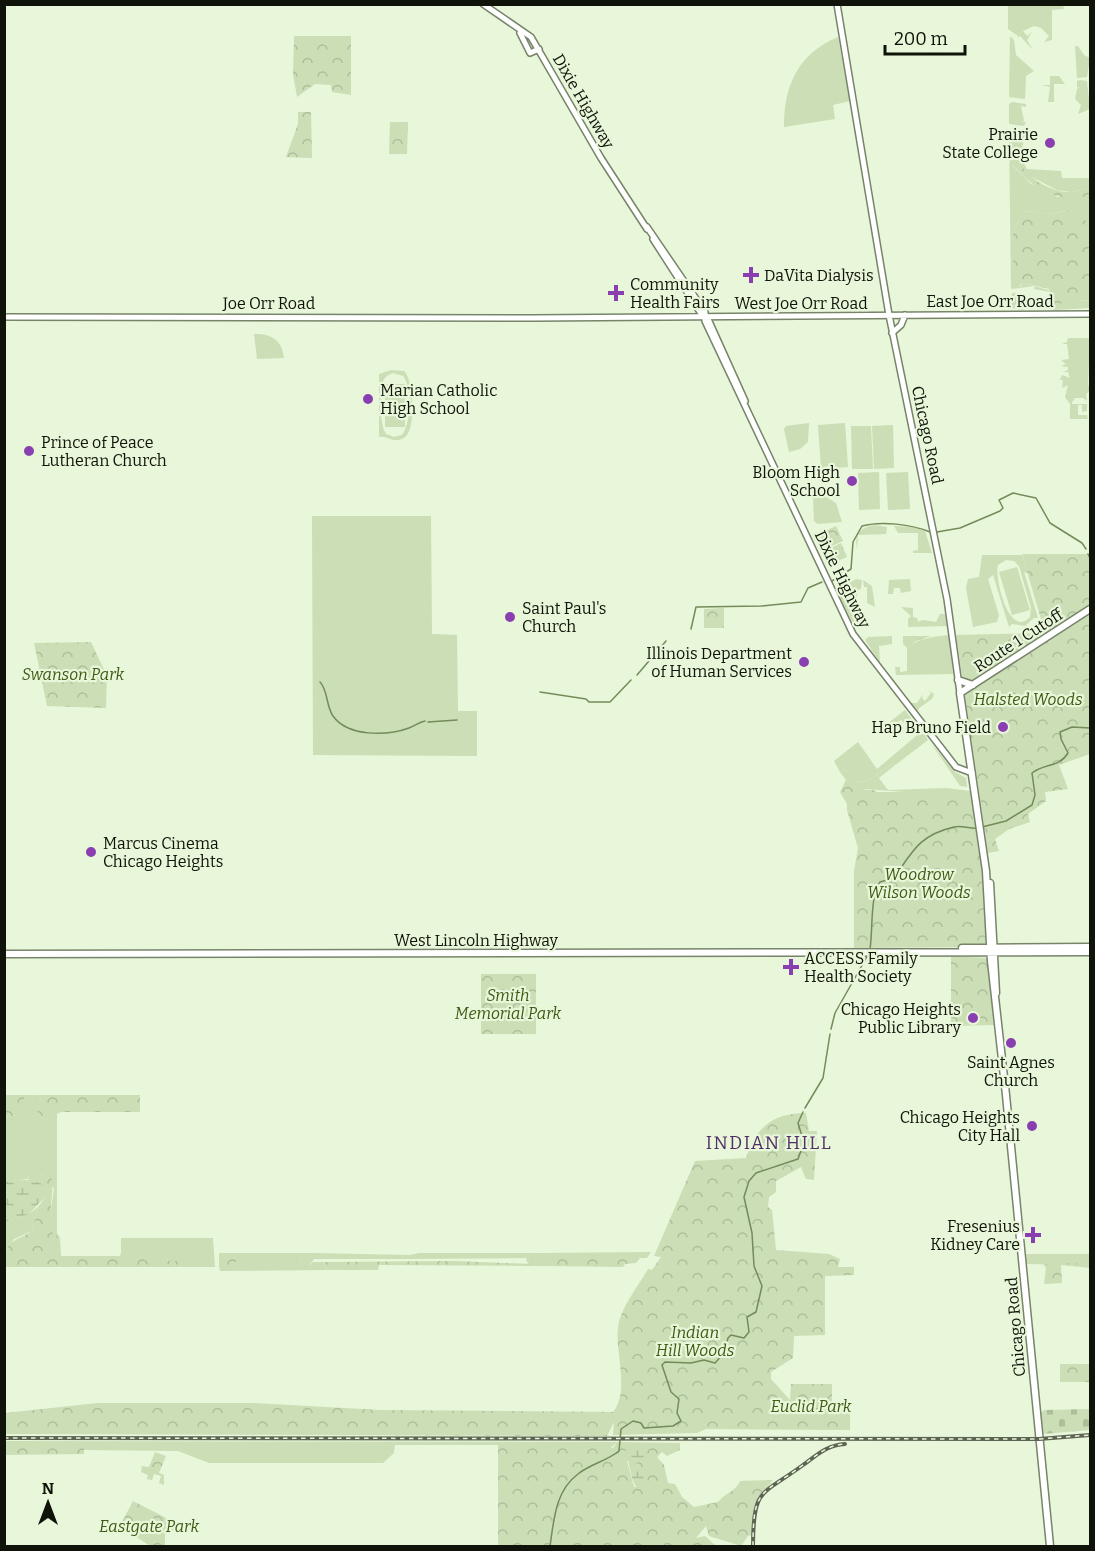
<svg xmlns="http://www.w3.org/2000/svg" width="1095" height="1551" font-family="Bitter,serif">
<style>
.grass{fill:#cbdeb6;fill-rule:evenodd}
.forest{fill:url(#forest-crowns);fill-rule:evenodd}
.wetland{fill:url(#wetland-marsh)}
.cemetery{fill:url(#cemetery-stones)}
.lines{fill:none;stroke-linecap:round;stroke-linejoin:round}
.stream{stroke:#748b5a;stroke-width:1.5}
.secondary-casing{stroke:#77846a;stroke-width:8}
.primary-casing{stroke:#77846a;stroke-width:9}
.secondary{stroke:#fff;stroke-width:5}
.primary{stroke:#fff;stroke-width:6}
.rail-casing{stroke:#5d6453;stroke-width:4}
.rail{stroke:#e8f6d9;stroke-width:1.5;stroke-dasharray:4.5;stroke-linecap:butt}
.poi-dot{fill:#8a3fb1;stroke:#e8f6d9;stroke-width:2}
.labels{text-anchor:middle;stroke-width:4.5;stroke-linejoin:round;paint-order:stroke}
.street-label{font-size:16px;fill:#0f1309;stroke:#e8f6d9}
.poi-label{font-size:16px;fill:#0f1309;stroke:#e8f6d9;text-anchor:end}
.park-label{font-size:16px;font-style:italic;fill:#405b16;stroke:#e8f6d9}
.neighbourhood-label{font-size:18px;letter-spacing:1.5px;fill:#522e66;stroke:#e8f6d9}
</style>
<defs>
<pattern id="forest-crowns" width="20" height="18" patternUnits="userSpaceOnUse" patternTransform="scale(1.5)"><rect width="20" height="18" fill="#cbdeb6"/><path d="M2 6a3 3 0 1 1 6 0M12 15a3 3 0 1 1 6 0" fill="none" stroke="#adbe9b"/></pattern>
<pattern id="wetland-marsh" width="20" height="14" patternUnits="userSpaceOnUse" patternTransform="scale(1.5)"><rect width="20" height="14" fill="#cbdeb6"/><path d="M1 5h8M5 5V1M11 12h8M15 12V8" fill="none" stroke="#adbe9b"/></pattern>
<pattern id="cemetery-stones" width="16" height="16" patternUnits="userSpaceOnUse" patternTransform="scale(1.5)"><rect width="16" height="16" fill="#cbdeb6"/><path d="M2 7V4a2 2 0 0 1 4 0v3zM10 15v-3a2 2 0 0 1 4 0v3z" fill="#adbe9b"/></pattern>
</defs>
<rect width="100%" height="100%" fill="#e8f6d9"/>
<path class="grass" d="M1008 5H1063L1064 9 1052 10V40L1044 42 1049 36 1041 28 1034 26 1023 31 1027 36 1032 32 1027 40 1033 50 1020 36 1017 38 1018 36 1008 29Z
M1010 36 1014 40 1016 55 1034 71 1026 76 1025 99 1009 97Z
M838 37 850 101 833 105 835 119 784 127C784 85 798 54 838 37Z
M1075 46H1078L1084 55 1090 58 1087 77 1077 78Z
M1050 76H1059L1065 84H1054V102H1048L1050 87 1042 85H1050Z
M1080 80 1087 81 1090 109 1078 114 1081 105 1075 99 1077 89 1081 86 1077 88V81Z
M1012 102 1026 104V107L1021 106 1024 121 1021 122H1026L1024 126 1009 124V104Z
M1012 130 1029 132 1030 135 1024 138C1022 150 1020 157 1027 169L1061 171 1062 178H1090V188L1071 192 1057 190 1026 174 1017 161 1012 165 1030 183 1057 197 1090 195V231L1078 225 1066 210 1052 214 1023 211 1013 233 1020 287 1023 283 1048 290 1050 292 1034 289 1035 286 1011 289 1009 132Z
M1013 293H1019L1017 306H1024L1023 310 1012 308 1011 296Z
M1052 295 1053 303 1090 300V308L1054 310 1051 308Z
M254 334C271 333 283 341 284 358L257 359Z
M1068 338H1090L1088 386 1090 384V391L1086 394 1087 401 1083 398H1075L1072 402V404H1087V411L1082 412V405H1078V415H1087L1088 419H1070V404L1065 397 1068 385 1062 388 1063 380H1060L1062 375 1070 378 1068 372H1063L1068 370V367L1061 366 1066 364 1061 360 1069 359 1067 344H1062L1067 342Z
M391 370 404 371C414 380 416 429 405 437 394 445 388 435 379 437V374ZM393 373 403 376C412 386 411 424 402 435L394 437 386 434C379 424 380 394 383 382 385 376 388 375 393 373Z
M385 384H405V427H385Z
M809 423 808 442 800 449 789 452 784 429 786 426Z
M845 423 848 467 821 469 818 425Z
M893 425 894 468 874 469 872 426Z
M851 426H871L873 469H852Z
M879 472 880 509 859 510 858 473Z
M908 472 910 509 888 510 886 473Z
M813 497H826L836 503 842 522 818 524 814 521Z
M312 516H431L432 634 457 635 458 711H477V756L313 755Z
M874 525 887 527 886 534 858 535 857 549C854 534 860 528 874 525Z
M894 526 914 527 925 531 932 553H913V551L918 550V533H898Z
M982 555H1022L1028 574 1024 572 1038 618H1034L1025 626 1012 624 1009 627 993 575 988 579 999 615 997 622 973 627 966 588 968 579 979 577ZM1006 560 1014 561 1019 566 1031 608 1030 617C1009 640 994 577 998 565Z
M1017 567 1030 610 1012 615 999 572Z
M856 579 862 580 861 589 857 590V607L863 627H855L836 590Z
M910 579 911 591 901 593 900 588H894L893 594H888L889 580Z
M863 580 872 586 875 607 867 603V587H864Z
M901 607 913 608V617L917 618 918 622 923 620 936 622 940 614H945L947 626 908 627V619L911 616Z
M948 635 950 637 953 674 896 675 895 667H900V672L907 671V648C920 637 936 637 948 635Z
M892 636V644L879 646 880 663 865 640 868 637Z
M928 690 934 694 932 699 919 708 918 712 911 703H917L923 694 922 698 925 701 931 693Z
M905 710 919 729 912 731 901 720 889 728 887 724Z
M922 731 928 740 894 766 892 764 871 779 857 783 844 769 840 772 834 761 858 742 877 769Z
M931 743 955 772 966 778 967 787 960 786Z
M879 778 888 790 947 788 970 791 972 797 864 789Z
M24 1095H38L41 1099 37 1111 44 1119 57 1113V1233L60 1238 52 1234 51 1210 54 1188 29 1175 27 1179 5 1182V1117L18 1115 24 1109Z
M38 1207 32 1231 14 1239 5 1251 6 1222 29 1214Z
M121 1238H213L215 1267H182L183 1264H195L168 1261 164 1253H121Z
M312 1253 409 1255 407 1259H329L326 1255H312Z
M534 1253H544V1266H531L527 1262 526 1258Z
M1028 1254H1090V1265L1026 1264 1025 1255Z
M235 1258H293L309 1266 313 1262H324L326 1270 220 1271 219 1266H235Z
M4 1441 617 1442 503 1546 571 1445H395L394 1453 383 1463H209L178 1451 84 1450 83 1444H5Z"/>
<path class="forest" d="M294 36H351V95L332 92 331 85 315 84 297 97 293 74Z
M298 112H311L312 158 286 157 298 124Z
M390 122H408L407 154H389Z
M1017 160C1026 176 1048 191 1067 192 1076 192 1083 189 1090 188V195C1068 202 1047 196 1029 181 1022 176 1019 170 1012 165Z
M1067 210 1070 214 1086 216V224L1079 225 1090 231V300L1078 301 1076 304 1053 303 1049 289 1023 283 1018 287 1013 285V233L1023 211 1052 214Z
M836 526 843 541 825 549 819 534Z
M841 543 847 557 830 564 824 551Z
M1022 554H1090V754L1059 765 1068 789 1045 792 1046 801 1028 814 1030 822 1009 829 995 839 999 851 988 853 956 635 1045 633Z
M724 608V628H704V609Z
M903 636H931L916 641 907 648 903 644Z
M91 642 107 676 106 708 47 706 34 643Z
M892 764 894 766 864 790H874L877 792H971L983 873 986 943 982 947 854 948V871L858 848 847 810V804L840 792 846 780 840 772 844 769 858 783 871 779Z
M951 956 987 958 994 1025 951 1026Z
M481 974H536V1034H481Z
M5 1095H24V1109L18 1115 5 1117Z
M38 1095H140V1112H61L44 1119 37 1111 41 1099Z
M806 1113 809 1131H817L814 1180 806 1179 801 1167 776 1181V1192L769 1197 768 1207 772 1210 776 1250 829 1254 840 1259 838 1267H854V1275L825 1276V1335L794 1336 793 1358 771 1372V1379L790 1400 791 1384H832V1409H850V1430L706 1429 697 1433 613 1435 614 1422 607 1436 5 1434V1413L98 1403H252L380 1410 613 1412C630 1392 615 1352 618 1328 620 1308 638 1287 648 1269L652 1270 661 1257 654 1256 695 1161 746 1158C756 1127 773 1113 806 1113Z
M34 1169H41L51 1175C54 1188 51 1197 51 1210 51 1221 54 1222 52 1233L60 1238 61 1256H120L121 1253H164L168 1261H195V1264H184L182 1267H5C4 1239 12 1244 32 1231L38 1207 46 1196 38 1182 27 1179Z
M651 1252 647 1258H640L636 1263 625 1264 623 1267 544 1266V1253Z
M219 1253H312V1255H326L329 1259H314L309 1266H301L293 1258H236V1266H219Z
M419 1253H534L526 1258 407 1259 409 1255Z
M455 1261 531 1264V1266L379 1265 378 1270H326L324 1262Z
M1074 1263 1090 1265V1268L1061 1265 1062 1283 1044 1284 1046 1268 1043 1264Z
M1090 1364V1382H1060V1364Z
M617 1442 680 1443V1450L667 1456 662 1452 657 1457 664 1465 668 1483 675 1484 682 1497 694 1507 718 1502C725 1493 736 1491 740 1481L773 1480 755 1504 752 1535 748 1536 741 1546 709 1536 706 1526 696 1538 705 1536 716 1546H498V1445H610L609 1447 613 1448ZM627 1461H643L635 1462 634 1465 638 1467 639 1487H634Z
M5 1444H84V1454L5 1455Z
M155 1452 166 1456 159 1473 164 1475V1485L159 1483 161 1476 154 1474 152 1480 147 1479 148 1475 141 1472 142 1466 149 1467Z
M133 1501 180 1525 165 1535V1546H150L120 1526Z"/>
<path class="wetland" d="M18 1180H33L46 1186V1196L29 1214 6 1222 5 1182Z
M625 1447 646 1448V1459L634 1464 649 1471 637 1489 632 1478Z"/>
<path class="cemetery" d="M1090 1409V1430L1043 1434 1041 1413 1044 1410Z"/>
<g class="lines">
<path class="stream" d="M937 532 960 528 1000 511 1003 508 999 500 1013 493 1036 498 1050 523 1082 543 1086 549
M1088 554 1090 558
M832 581 851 569 853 542 862 526C881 521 911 524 930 532
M691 629 696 607 761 606 801 602 808 588 822 582
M637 675 666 641
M320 682C328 690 326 706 333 716 348 737 387 736 409 728 415 726 419 722 425 721
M540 692 586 699 589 702H610L631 680
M428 722 457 720
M982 827 1006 821 1032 805 1035 795 1032 773C1044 763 1059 768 1068 753L1061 739 1060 732 1072 727 1090 728
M870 949C873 930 870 895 880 882L894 878C912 852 919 835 954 827 962 825 969 829 978 828
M831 1029 835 1013 869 953
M805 1108 823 1078 830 1034
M550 1546C554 1520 555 1491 578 1474 590 1464 607 1461 619 1451L621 1429 633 1421 641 1423 644 1428 673 1426 681 1421 677 1413 679 1399 671 1392 662 1365 665 1362 691 1363 704 1360 715 1363 724 1353 728 1338 731 1335 744 1338 749 1332 747 1317 756 1312 762 1286 754 1266 752 1233 744 1197 749 1181 756 1173 798 1159 804 1143 798 1123 803 1112"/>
<defs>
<path id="secondary" d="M483 4 531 37 601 158 647 229
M837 4 889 315 947 599 960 693
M520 33 530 53 539 49
M647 227 705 312V321L853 634 956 767 972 773
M653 239 700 312 708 319 745 401
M4 317 533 318 1090 314
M892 333 901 325 905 315"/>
<path id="primary" d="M958 680 973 685
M990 883 996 993
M962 948 1090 947
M4 954 1090 952
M1050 1546 1006 1095 991 961 986 871 960 693 1090 609"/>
</defs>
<use href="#secondary" class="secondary-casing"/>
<use href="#primary" class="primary-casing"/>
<use href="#secondary" class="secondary"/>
<use href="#primary" class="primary"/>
<defs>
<path id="rail" d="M4 1438 1039 1439 1090 1435
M753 1546C753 1487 761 1496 803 1465 817 1455 827 1445 845 1444"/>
</defs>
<use href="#rail" class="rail-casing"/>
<use href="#rail" class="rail"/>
</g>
<g class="poi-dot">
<circle cx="1050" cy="143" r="6"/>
<path d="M748 266h6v6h6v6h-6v6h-6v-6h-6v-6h6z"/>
<path d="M613 284h6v6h6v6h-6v6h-6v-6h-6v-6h6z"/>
<circle cx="368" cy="399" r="6"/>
<circle cx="29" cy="451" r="6"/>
<circle cx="852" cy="481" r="6"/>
<circle cx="510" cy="617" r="6"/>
<circle cx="804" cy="662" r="6"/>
<circle cx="1003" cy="727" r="6"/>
<circle cx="91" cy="852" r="6"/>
<path d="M788 958h6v6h6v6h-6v6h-6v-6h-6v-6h6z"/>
<circle cx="973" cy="1018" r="6"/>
<circle cx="1011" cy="1043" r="6"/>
<circle cx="1032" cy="1126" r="6"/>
<path d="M1030 1226h6v6h6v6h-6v6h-6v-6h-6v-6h6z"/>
</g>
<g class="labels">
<g class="street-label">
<text transform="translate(584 101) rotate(60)" y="6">Dixie Highway</text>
<text x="990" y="307">East Joe Orr Road</text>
<text x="269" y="309">Joe Orr Road</text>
<text x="801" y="309">West Joe Orr Road</text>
<text transform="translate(928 435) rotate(78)" y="6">Chicago Road</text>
<text transform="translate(843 579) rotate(64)" y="6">Dixie Highway</text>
<text transform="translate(1018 640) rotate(-33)" y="6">Route 1 Cutoff</text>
<text x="476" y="946">West Lincoln Highway</text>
<text transform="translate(1015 1327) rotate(-95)" y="6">Chicago Road</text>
</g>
<g class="poi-label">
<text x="1038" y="140">Prairie<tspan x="1038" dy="18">State College</tspan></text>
<text x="764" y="281" text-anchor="start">DaVita Dialysis</text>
<text x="630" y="290" text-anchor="start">Community<tspan x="630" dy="18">Health Fairs</tspan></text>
<text x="380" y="396" text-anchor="start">Marian Catholic<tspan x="380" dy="18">High School</tspan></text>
<text x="41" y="448" text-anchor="start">Prince of Peace<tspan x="41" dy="18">Lutheran Church</tspan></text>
<text x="840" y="478">Bloom High<tspan x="840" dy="18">School</tspan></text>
<text x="522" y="614" text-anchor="start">Saint Paul's<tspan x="522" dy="18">Church</tspan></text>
<text x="792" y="659">Illinois Department<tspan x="792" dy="18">of Human Services</tspan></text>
<text x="991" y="733">Hap Bruno Field</text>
<text x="103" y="849" text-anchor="start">Marcus Cinema<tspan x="103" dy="18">Chicago Heights</tspan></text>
<text x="804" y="964" text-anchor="start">ACCESS Family<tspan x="804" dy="18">Health Society</tspan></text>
<text x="961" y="1015">Chicago Heights<tspan x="961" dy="18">Public Library</tspan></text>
<text x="1011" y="1068" text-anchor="middle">Saint Agnes<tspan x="1011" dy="18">Church</tspan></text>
<text x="1020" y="1123">Chicago Heights<tspan x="1020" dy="18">City Hall</tspan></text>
<text x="1020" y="1232">Fresenius<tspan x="1020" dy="18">Kidney Care</tspan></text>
</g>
<g class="park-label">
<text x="73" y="680">Swanson Park</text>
<text x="1028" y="705">Halsted Woods</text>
<text x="919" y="880">Woodrow<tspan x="919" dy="18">Wilson Woods</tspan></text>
<text x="508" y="1001">Smith<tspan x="508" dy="18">Memorial Park</tspan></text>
<text x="695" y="1338">Indian<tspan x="695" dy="18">Hill Woods</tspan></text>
<text x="811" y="1412">Euclid Park</text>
<text x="149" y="1532">Eastgate Park</text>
</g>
<g class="neighbourhood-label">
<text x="769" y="1149">INDIAN HILL</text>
</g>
</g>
<rect width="1095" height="1551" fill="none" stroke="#0f1309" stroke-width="12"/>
<g transform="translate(48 1503)" stroke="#e8f6d9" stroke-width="4.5" paint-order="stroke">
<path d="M0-4.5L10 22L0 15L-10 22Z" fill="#0f1309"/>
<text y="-9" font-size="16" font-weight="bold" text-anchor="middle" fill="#0f1309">N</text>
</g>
<path d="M885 45v9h80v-9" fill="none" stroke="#0f1309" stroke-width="3"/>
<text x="894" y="45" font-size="18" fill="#0f1309" stroke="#e8f6d9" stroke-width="4.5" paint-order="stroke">200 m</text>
</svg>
